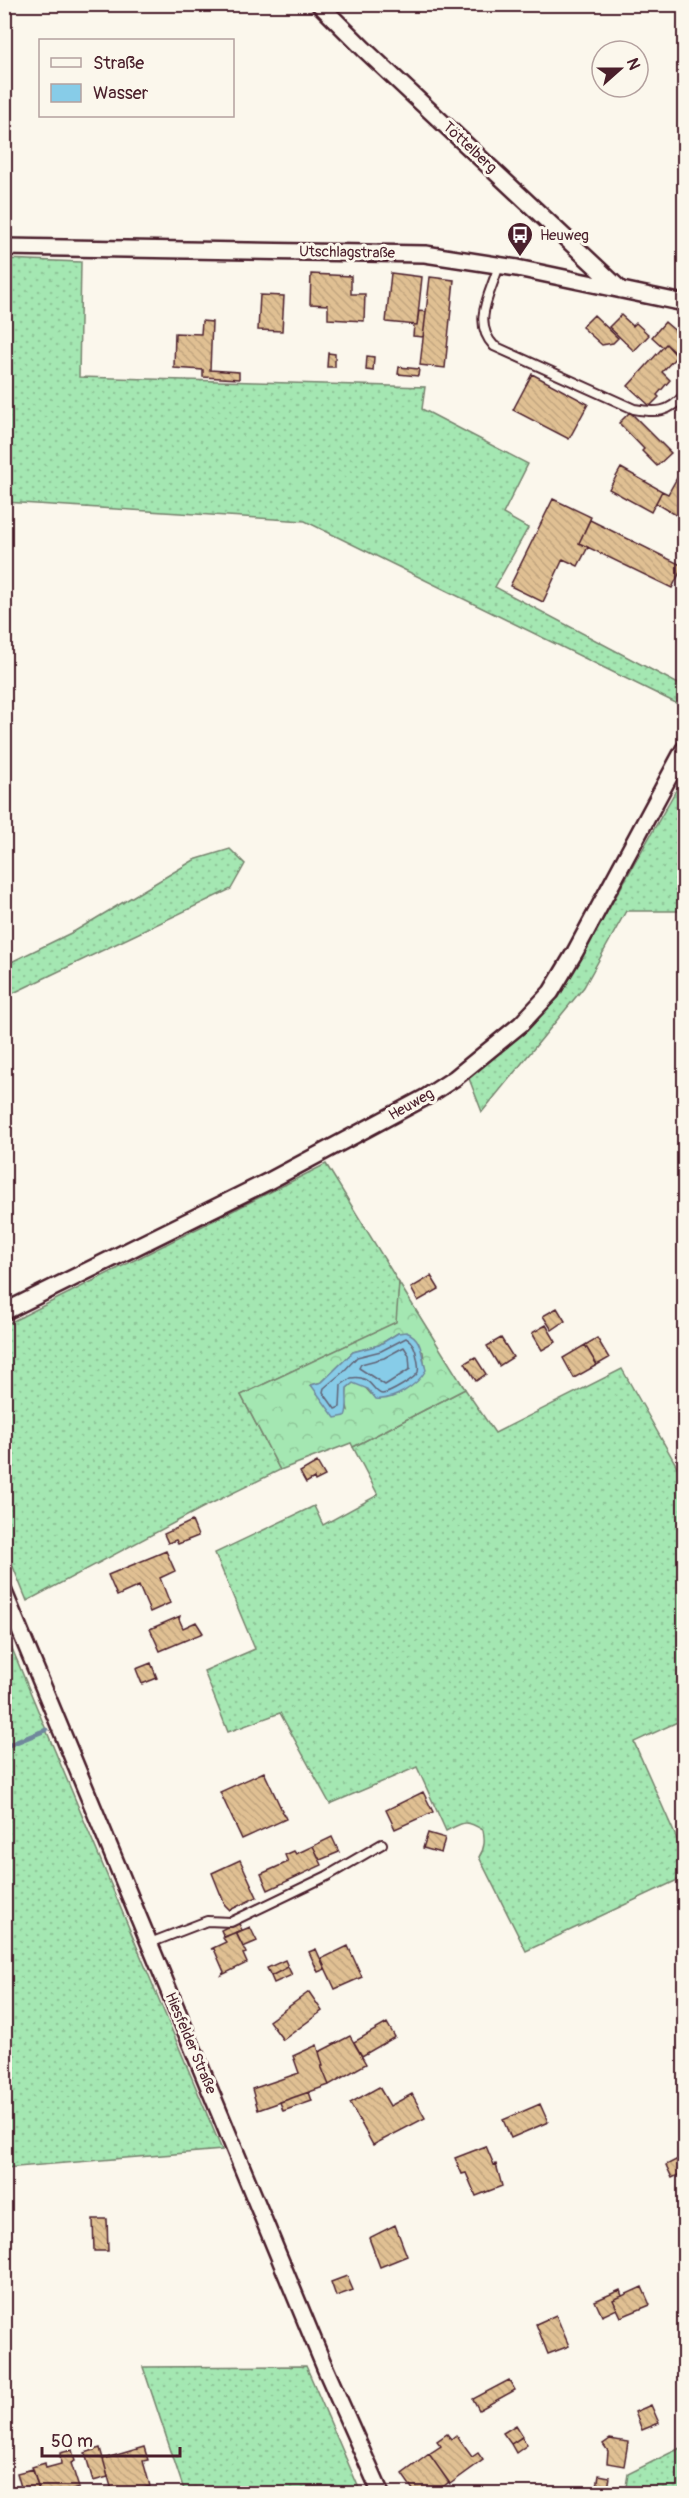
<svg xmlns="http://www.w3.org/2000/svg" width="689" height="2498" font-family="Pangolin,sans-serif">
<style>
.grass{fill:url(#grass-dots);stroke:#77836e;stroke-width:1.5}
.forest{fill:url(#forest-crowns);stroke:#77836e;stroke-width:1.5;fill-rule:evenodd}
.water{fill:#87cce8;stroke:#6f879c;stroke-width:1.5}
.lines{fill:none;stroke-linecap:round;stroke-linejoin:round}
.shore{stroke:#626477;stroke-width:1.5}
.stream{stroke:#6f879c;stroke-width:5}
.building{fill:url(#building-back-hatch);stroke:#4a1f2b;stroke-width:1.5}
.service-casing{stroke:#4a1f2b;stroke-width:12}
.minor-casing{stroke:#4a1f2b;stroke-width:20}
.service{stroke:#fbf7ec;stroke-width:8}
.minor{stroke:#fbf7ec;stroke-width:15}
.labels{text-anchor:middle;stroke-width:6;stroke-linejoin:round;paint-order:stroke}
.street-label{font-size:15px;fill:#4a1f2b;stroke:#fbf7ec}
.poi-label{font-size:15px;fill:#4a1f2b;stroke:#fbf7ec;text-anchor:start}
</style>
<defs>
<pattern id="grass-dots" width="8" height="8" patternUnits="userSpaceOnUse" patternTransform="scale(1.5)"><rect width="8" height="8" fill="#a4e7b2"/><path d="M2 2h.1M6 6h.1" fill="none" stroke="#8fc699" stroke-width="1.8" stroke-linecap="round"/></pattern>
<pattern id="forest-crowns" width="20" height="18" patternUnits="userSpaceOnUse" patternTransform="scale(1.5)"><rect width="20" height="18" fill="#a4e7b2"/><path d="M2 6a3 3 0 1 1 6 0M12 15a3 3 0 1 1 6 0" fill="none" stroke="#8fc699"/></pattern>
<pattern id="building-back-hatch" width="6" height="6" patternUnits="userSpaceOnUse" patternTransform="scale(1.5)"><rect width="6" height="6" fill="#e0c093"/><path d="M-1 5l2 2M0 0l6 6M5-1l2 2" fill="none" stroke="#c2a57f"/></pattern>
</defs>
<rect width="100%" height="100%" fill="#fbf7ec"/>
<filter id="ink" filterUnits="userSpaceOnUse"><feTurbulence type="fractalNoise" baseFrequency=".0167" numOctaves="2"/><feDisplacementMap in="SourceGraphic" scale="12" xChannelSelector="R" yChannelSelector="G"/><feConvolveMatrix kernelMatrix="1 2 1 2 8 2 1 2 1" color-interpolation-filters="sRGB"/></filter>
<g filter="url(#ink)">
<path class="grass" d="M4 259 81 262 79 377 425 387 422 409 528 464 503 514 528 528 495 587 684 687V707L305 521 5 502Z
M684 776V911H626L584 987 482 1112 468 1076 527 1028 559 997Z
M230 849 245 864 231 889 5 997V965L75 931 194 860Z
M326 1164 399 1283 397 1322 241 1395 280 1470 202 1508 27 1601 5 1547V1325Z
M622 1369 684 1479V1719L634 1742 684 1855V1877L526 1951 479 1857C485 1848 485 1840 483 1830 465 1819 464 1822 446 1831L417 1767 330 1804 280 1713 228 1732 204 1671 255 1649 215 1553 314 1506 323 1525 378 1495 353 1447 465 1389 495 1433Z
M11 1646 222 2150 5 2168 4 1648Z
M306 2366 361 2493H185L143 2367Z
M684 2446V2493H625L628 2474Z"/>
<path class="forest" d="M399 1283 465 1389 353 1447 351 1443 280 1470 241 1395 396 1322ZM398 1333 423 1352 425 1370 371 1394 363 1385 353 1383 347 1388 346 1402 348 1410 311 1385 322 1382 353 1352 379 1345Z"/>
<path class="water" d="M406 1332C423 1338 421 1355 426 1370 417 1386 393 1401 376 1399L368 1389 353 1383 347 1388C346 1397 349 1408 345 1416L335 1418 311 1385 322 1382 353 1352 379 1345 398 1333Z"/>
<g class="lines">
<path class="shore" d="M406 1338C414 1342 416 1350 417 1358 418 1362 419 1368 418 1372 416 1378 389 1394 382 1394 373 1393 371 1374 351 1378L341 1385 340 1407 335 1409 323 1392 324 1388 343 1372 357 1357 381 1351Z
M404 1347 409 1355 410 1369 385 1385 359 1368 361 1364 384 1358Z"/>
<path class="stream" d="M4 1747 46 1730"/>
</g>
<path class="building" d="M391 273 422 277 417 325 386 322Z
M311 274 351 276V294H365L364 321 328 319V305L310 304Z
M430 277 454 280 445 368 420 365Z
M260 295 284 296 282 331 258 330Z
M419 311 426 312 423 337 413 336 414 325H417Z
M594 315 618 338 613 343 602 345 582 327Z
M621 315 633 326 636 323 649 335 634 351 609 327Z
M202 321 212 322 210 370 239 372V379L203 377V370L174 368 175 333 201 334Z
M665 322 680 335 684 329V364L666 344 663 347 652 337Z
M666 344 678 355 662 372 670 380 657 395 659 397 650 406 628 386Z
M328 353 335 354V367H327Z
M367 356 374 357 373 371 366 370Z
M399 367 419 369 418 376 398 374Z
M532 374 588 404 569 439 513 410Z
M630 412 671 453 657 466 642 451 644 449 619 423Z
M621 468 662 491 651 512 609 489Z
M677 478 684 482V520L656 503 662 491 668 494Z
M553 499 591 517 579 543 588 547 578 566 563 559 543 602 510 586Z
M590 520 683 566 672 588 579 543Z
M431 1276 439 1289 418 1301 411 1288Z
M557 1308 565 1321 552 1330 543 1316Z
M546 1325 556 1342 542 1350 532 1333Z
M501 1338 513 1357 499 1366 487 1346Z
M597 1338 609 1358 597 1365 585 1345Z
M585 1345 597 1365 574 1378 563 1358Z
M475 1357 486 1374 476 1381 465 1363Z
M317 1462 325 1476 315 1481 314 1478 306 1483 300 1472Z
M192 1521 198 1536 178 1544 176 1540 168 1543 164 1534Z
M166 1551 175 1571 160 1578 170 1603 150 1612 139 1586 117 1596 108 1575Z
M180 1616 179 1619 183 1628 196 1622 203 1633 160 1651 150 1629Z
M151 1663 157 1678 142 1684 136 1669Z
M264 1772 286 1819 242 1839 220 1792Z
M423 1792 433 1812 395 1829 386 1810Z
M428 1833 445 1838 441 1853 423 1848Z
M332 1837 339 1852 320 1860 313 1846Z
M313 1846 322 1865 268 1890 261 1874 288 1862 285 1855 294 1851 296 1854Z
M240 1860 257 1897 230 1910 225 1905 212 1873Z
M238 1922 242 1930 224 1937 221 1930Z
M250 1927 257 1941 243 1947 236 1933Z
M236 1932 246 1953 243 1954 247 1963 222 1975 224 1972 214 1949H211L226 1942 223 1938Z
M348 1946 362 1977 335 1989 321 1959Z
M316 1949 325 1969 318 1972 309 1952Z
M285 1960 288 1967 271 1976 267 1968Z
M288 1967 292 1975 274 1983 271 1976Z
M309 1992 322 2011 283 2040 269 2021Z
M387 2023 395 2037 362 2056 354 2042Z
M350 2036 366 2064 329 2085 321 2066H323L319 2052Z
M317 2045 323 2066H321L329 2085 258 2110 252 2089 299 2073 293 2056Z
M379 2087 390 2106 412 2094 425 2118 373 2145 350 2103Z
M309 2092 312 2101 283 2111 280 2102Z
M540 2104 548 2122 511 2138 503 2120Z
M486 2146 494 2165 496 2164 502 2186 476 2196 466 2173 462 2174 455 2158Z
M684 2156V2179L682 2173 672 2178 666 2165Z
M93 2219H107L108 2251H94Z
M395 2225 407 2256 380 2267 369 2238Z
M347 2276 353 2290 336 2296 331 2282Z
M642 2287 650 2305 621 2317 613 2300Z
M620 2290 622 2296 613 2300 617 2309 602 2316 595 2301Z
M556 2315 569 2346 548 2354 536 2324Z
M509 2380 515 2390 479 2410 473 2399Z
M651 2405 659 2423 642 2430 635 2412Z
M516 2425 523 2436 511 2444 503 2433Z
M447 2434 451 2439 456 2435 472 2457 478 2453 483 2460 450 2484 429 2454 441 2446 437 2441Z
M522 2437 527 2445 516 2453 511 2444Z
M610 2439 628 2442 624 2466 607 2463 608 2451 603 2444Z
M144 2447 148 2460 143 2461 150 2486 126 2494H113L103 2459Z
M100 2448 108 2477 93 2481 85 2453Z
M72 2450 75 2461 71 2463 79 2488 60 2494H40L32 2467 45 2463 46 2468 61 2464 60 2453Z
M429 2454 449 2482 434 2494H416L402 2474Z
M33 2469 39 2490 23 2494 17 2473Z
M599 2475 610 2477 607 2494H579L583 2491 596 2493Z"/>
<g class="lines">
<defs>
<path id="service" d="M499 265C491 293 471 322 494 346L634 409C656 413 669 413 684 395
M150 1943 207 1921 231 1922 327 1876 382 1844"/>
<path id="minor" d="M319 4 364 49 621 290
M4 247 425 254 517 268 684 303
M4 1312 267 1182 426 1097 455 1078 521 1024 551 992 575 952 684 749
M4 1592 325 2368 381 2494"/>
</defs>
<use href="#service" class="service-casing"/>
<use href="#minor" class="minor-casing"/>
<use href="#service" class="service"/>
<use href="#minor" class="minor"/>
</g>
</g>
<defs>
<symbol id="bus-pin" viewBox="-11 -11 22 30"><path d="M0 17L-7.5 6A9.5 9.5 0 1 1 7.5 6Z" fill="#4a1f2b" stroke="#fbf7ec"/><path d="M-5-6H5V4H4V6H2V4H-2V6H-4V4H-5ZM-3.5-4V0h7V-4ZM-3.5 1.2v1.5H-2V1.2ZM2 1.2v1.5H3.5V1.2Z" fill="#fff"/></symbol>
</defs>
<g fill-rule="evenodd">
<use href="#bus-pin" x="505" y="220" width="30" height="40"/>
</g>
<g class="labels">
<g class="street-label">
<text transform="translate(470 147) rotate(43)" y="5">Töttelberg</text>
<text transform="translate(347 252) rotate(1)" y="5">Utschlagstraße</text>
<text transform="translate(411 1104) rotate(-30)" y="5">Heuweg</text>
<text transform="translate(191 2043) rotate(67)" y="5">Hiesfelder Straße</text>
</g>
<g class="poi-label">
<text x="540" y="240">Heuweg</text>
</g>
</g>
<rect width="689" height="2498" fill="none" stroke="#fbf7ec" stroke-width="24"/>
<rect x="12" y="12" width="665" height="2474" fill="none" stroke="#4a1f2b" stroke-width="2" filter="url(#ink)"/>
<rect x="39" y="39" width="195" height="78" fill="#fbf7ec" stroke="#b4a19f" stroke-width="1.5"/>
<rect x="51" y="58" width="30" height="9" fill="#fbf7ec" stroke="#b4a19f" stroke-width="1.5"/>
<text x="93" y="69" font-size="18" fill="#4a1f2b">Straße</text>
<rect x="51" y="84" width="30" height="18" fill="#87cce8" stroke="#b4a19f" stroke-width="1.5"/>
<text x="93" y="99" font-size="18" fill="#4a1f2b">Wasser</text>
<g transform="translate(620 69) rotate(69)"><circle r="28" fill="#fbf7ec" stroke="#b4a19f" stroke-width="1.5"/>
<path d="M0-4.5L10 22L0 15L-10 22Z" fill="#4a1f2b"/>
<text y="-9" font-size="16" font-weight="bold" text-anchor="middle" fill="#4a1f2b">N</text>
</g>
<path d="M42 2447v9h138v-9" fill="none" stroke="#4a1f2b" stroke-width="3"/>
<text x="51" y="2447" font-size="18" fill="#4a1f2b" stroke="#fbf7ec" stroke-width="4.5" paint-order="stroke">50 m</text>
</svg>
